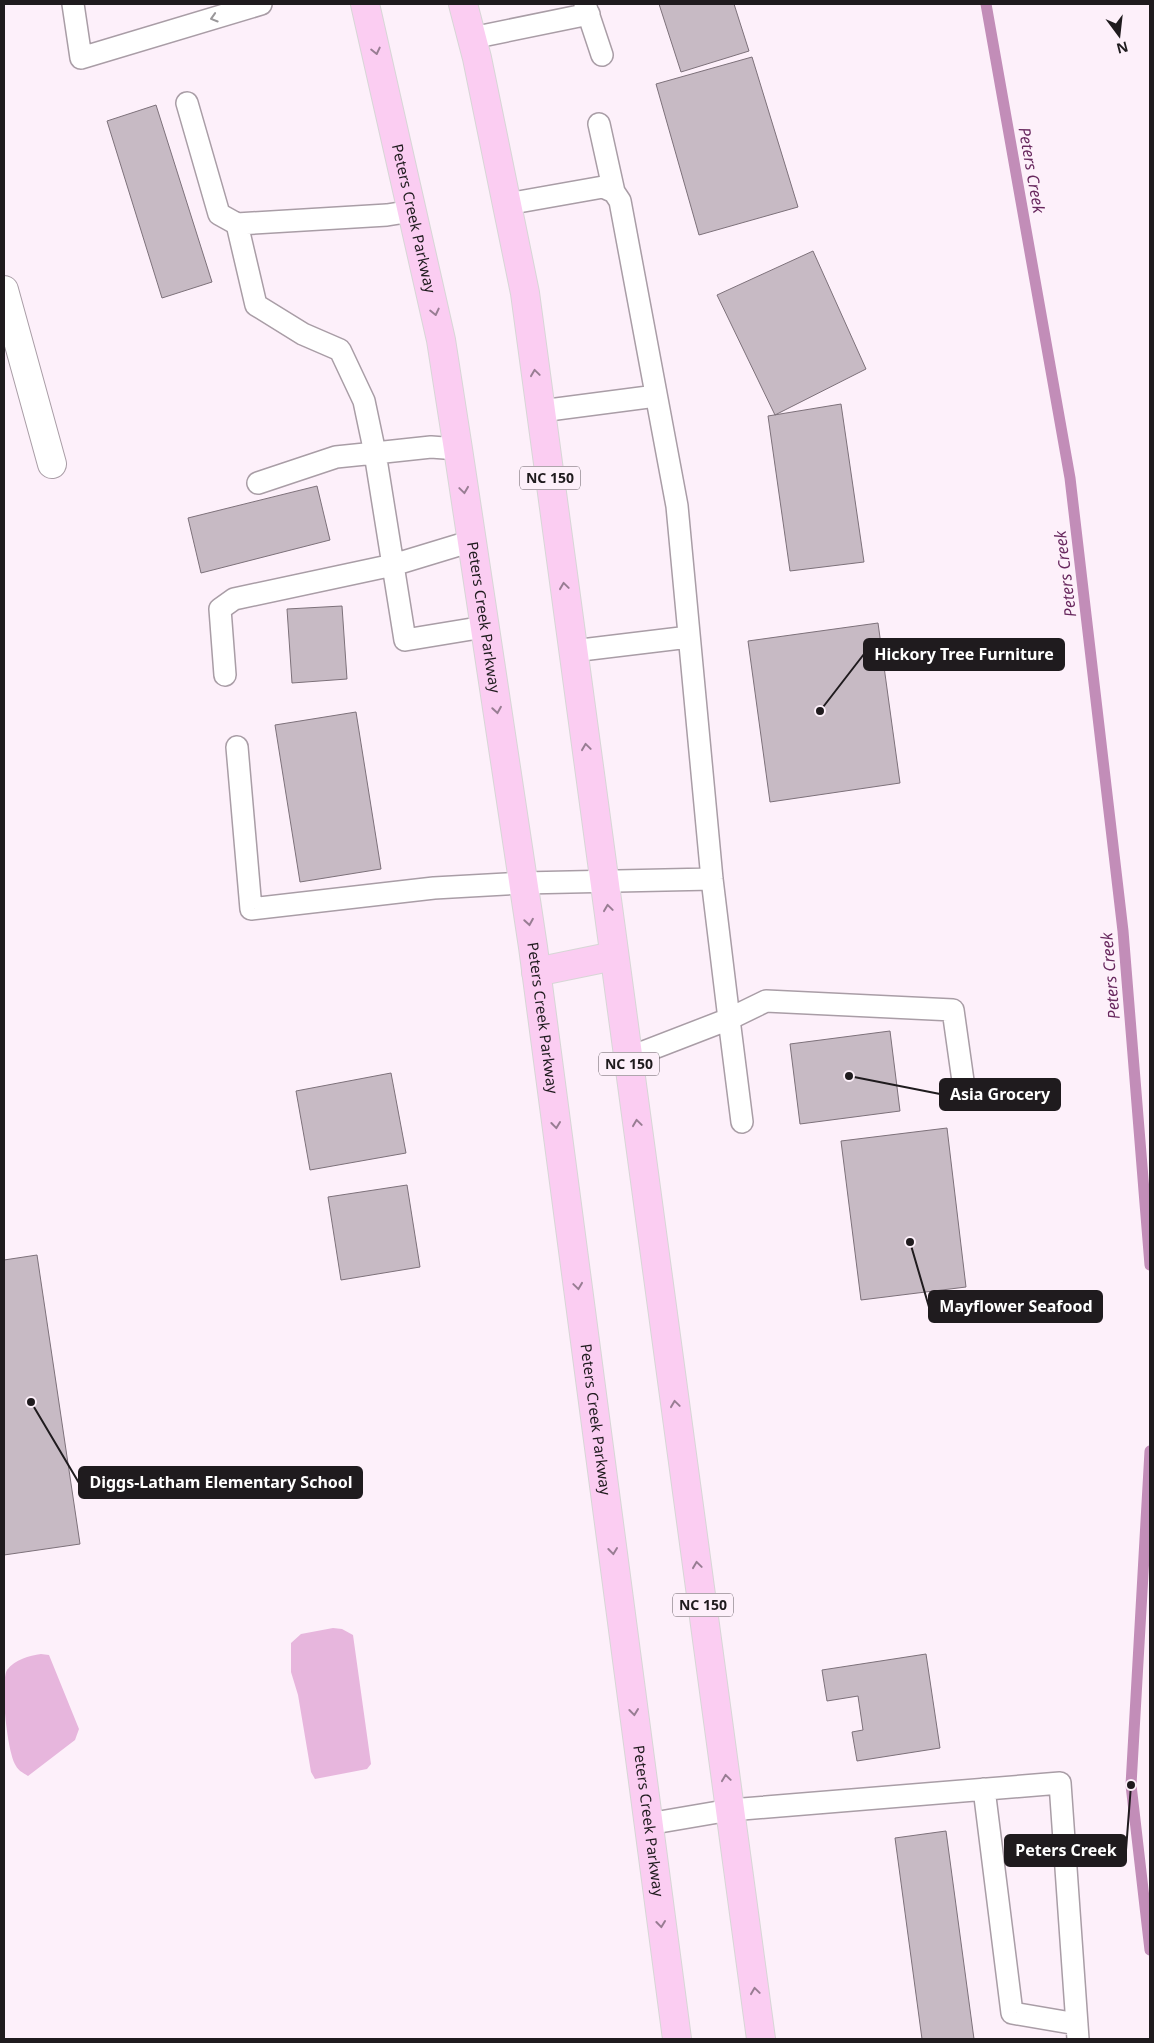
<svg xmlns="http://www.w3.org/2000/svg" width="1154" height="2043" font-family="'Noto Sans',sans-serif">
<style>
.green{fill:#e7b6dd}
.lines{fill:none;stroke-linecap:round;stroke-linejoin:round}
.stream{stroke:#c28db8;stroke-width:11}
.building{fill:#c7bac4;stroke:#7d717a}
.service-casing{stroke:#a99da6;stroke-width:24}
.minor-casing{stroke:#a99da6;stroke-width:30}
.primary-casing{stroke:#d7d6d6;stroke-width:30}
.service{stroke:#fff;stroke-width:21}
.minor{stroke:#fff;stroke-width:28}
.primary{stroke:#fbcdf2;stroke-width:28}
.oneway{stroke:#9a989a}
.oneway2{stroke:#987d93}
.labels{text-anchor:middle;stroke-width:4;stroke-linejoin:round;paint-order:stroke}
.shield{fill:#fdf0fa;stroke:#625b60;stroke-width:1}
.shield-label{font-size:14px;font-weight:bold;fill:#1f1b1e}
.street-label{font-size:15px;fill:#1f1b1e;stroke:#fdf0fa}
.water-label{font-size:16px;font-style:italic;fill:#68285e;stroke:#fdf0fa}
.leader{fill:none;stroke:#1f1b1e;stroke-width:2}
.callout-dot{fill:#1f1b1e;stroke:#fdf0fa;stroke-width:2}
.callout{fill:#1f1b1e;stroke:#1f1b1e;stroke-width:2}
.callout-label{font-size:16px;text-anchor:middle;font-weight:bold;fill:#fff}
</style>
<rect width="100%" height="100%" fill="#fdf0fa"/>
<path class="green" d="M333 1628 342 1629 353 1635 371 1764 367 1769 315 1779 311 1772 298 1695 291 1672V1643L301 1634Z
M41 1654 49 1655 79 1729 75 1740 28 1776C23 1773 18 1770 16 1766 7 1753 0 1683 7 1670 15 1659 29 1656 41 1654Z"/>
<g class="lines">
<path class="stream" d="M986 4 1070 478 1123 931 1150 1265
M1150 1451 1131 1785 1150 1950"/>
</g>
<path class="building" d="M659 4H734L749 51 681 72Z
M752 57 798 207 699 235 656 84Z
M156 105 212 282 162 298 107 121Z
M813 251 866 369 775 415 717 295Z
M841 404 864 562 790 571 768 416Z
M317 486 330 540 201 573 188 518Z
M342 606 347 679 292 683 287 609Z
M878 623 900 783 770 802 748 641Z
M356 712 381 869 300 882 275 725Z
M890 1031 900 1111 800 1124 790 1044Z
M391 1073 406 1153 310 1170 296 1091Z
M947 1128 966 1287 861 1300 841 1141Z
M407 1185 420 1267 341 1280 328 1197Z
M37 1255 80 1544 4 1555V1260Z
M926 1654 940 1748 857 1761 852 1732 863 1730 858 1696 827 1701 822 1670Z
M946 1831 974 2039H922L895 1838Z"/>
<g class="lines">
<defs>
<path id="service" d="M73 4 81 58 261 4
M585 4 602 55
M472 38 589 14
M187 103 219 214 237 224 387 215 412 211
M599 124 614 192
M507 204 603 187 614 192 620 201 677 506 712 879 729 1019 628 1058
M237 224 256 305 303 334 340 350 364 401 375 453 431 447 458 449
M541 411 656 396
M258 483 336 457 375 453 405 640 484 627
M573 651 689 637
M225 675 220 609 234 599 393 565 472 541
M237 747 251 909 434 888 523 883 712 879
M742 1122 729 1019 766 1001 953 1010 964 1088
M984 1789 1012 2013 1077 2024
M648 1824 730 1810 1060 1783 1078 2039"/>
<path id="minor" d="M4 290 52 464"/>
<g id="primary">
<path id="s1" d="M365 4 441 340 458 449 533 947 677 2039"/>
<path d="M463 4 477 58 525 293 761 2039"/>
<path d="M536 972 614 956"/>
</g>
</defs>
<use href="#service" class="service-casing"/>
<use href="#minor" class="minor-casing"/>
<use href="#primary" class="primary-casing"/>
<use href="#service" class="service"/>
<use href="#minor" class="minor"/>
<use href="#primary" class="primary"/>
</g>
<defs><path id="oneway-chevron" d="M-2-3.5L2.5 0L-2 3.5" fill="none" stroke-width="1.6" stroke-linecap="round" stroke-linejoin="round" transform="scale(1.25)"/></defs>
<use class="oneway" href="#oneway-chevron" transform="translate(214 18) rotate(163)"/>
<g class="oneway2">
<use href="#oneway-chevron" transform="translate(376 51) rotate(77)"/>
<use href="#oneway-chevron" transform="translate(435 312) rotate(77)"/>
<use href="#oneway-chevron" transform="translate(535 373) rotate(-98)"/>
<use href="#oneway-chevron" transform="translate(464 490) rotate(82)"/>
<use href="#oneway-chevron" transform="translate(564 586) rotate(-98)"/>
<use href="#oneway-chevron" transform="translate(497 710) rotate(81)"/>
<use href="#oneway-chevron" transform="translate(586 747) rotate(-98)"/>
<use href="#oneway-chevron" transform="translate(608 908) rotate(-98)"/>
<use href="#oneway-chevron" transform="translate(529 922) rotate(81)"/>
<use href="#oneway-chevron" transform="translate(637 1123) rotate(-98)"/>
<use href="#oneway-chevron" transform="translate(556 1125) rotate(83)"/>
<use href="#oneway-chevron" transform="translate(578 1286) rotate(82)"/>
<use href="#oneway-chevron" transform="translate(675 1404) rotate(-98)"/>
<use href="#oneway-chevron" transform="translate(613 1551) rotate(83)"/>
<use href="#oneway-chevron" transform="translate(697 1565) rotate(-98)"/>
<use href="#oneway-chevron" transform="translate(634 1712) rotate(83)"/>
<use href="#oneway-chevron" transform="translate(726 1778) rotate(-98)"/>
<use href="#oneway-chevron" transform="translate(661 1924) rotate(83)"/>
<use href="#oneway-chevron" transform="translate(755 1991) rotate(-98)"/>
</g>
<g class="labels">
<g class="shield">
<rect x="520" y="466.5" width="60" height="23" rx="4"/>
<rect x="599" y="1052.5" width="60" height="23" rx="4"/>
<rect x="673" y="1593.5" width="60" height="23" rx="4"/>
</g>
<g class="shield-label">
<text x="550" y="483">NC 150</text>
<text x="629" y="1069">NC 150</text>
<text x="703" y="1610">NC 150</text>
</g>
<g class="street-label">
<text dy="5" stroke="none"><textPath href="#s1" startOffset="220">Peters Creek Parkway</textPath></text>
<text dy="5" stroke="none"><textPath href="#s1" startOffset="625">Peters Creek Parkway</textPath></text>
<text dy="5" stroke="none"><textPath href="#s1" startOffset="1030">Peters Creek Parkway</textPath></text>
<text dy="5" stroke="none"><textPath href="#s1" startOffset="1435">Peters Creek Parkway</textPath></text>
<text dy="5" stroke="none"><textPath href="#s1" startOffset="1840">Peters Creek Parkway</textPath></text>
</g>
<g class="water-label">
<text transform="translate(1032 170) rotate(80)" y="6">Peters Creek</text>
<text transform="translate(1065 574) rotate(-97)" y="6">Peters Creek</text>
<text transform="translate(1110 976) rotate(-95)" y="6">Peters Creek</text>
</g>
</g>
<path class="leader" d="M820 711L864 654M849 1076L940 1094M910 1242L929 1307M31 1402L79 1483M1131 1785L1126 1850"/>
<g class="callout-dot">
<circle cx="820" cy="711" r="5"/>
<circle cx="849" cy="1076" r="5"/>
<circle cx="910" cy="1242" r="5"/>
<circle cx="31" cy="1402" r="5"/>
<circle cx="1131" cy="1785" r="5"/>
</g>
<g class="callout">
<rect x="864" y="639" width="200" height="31" rx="5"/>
<rect x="940" y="1079" width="120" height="31" rx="5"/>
<rect x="929" y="1291" width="173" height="31" rx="5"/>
<rect x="79" y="1467" width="283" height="31" rx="5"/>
<rect x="1005" y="1835" width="121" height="31" rx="5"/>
</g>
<g class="callout-label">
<text x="964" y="660">Hickory Tree Furniture</text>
<text x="1000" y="1100">Asia Grocery</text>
<text x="1016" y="1312">Mayflower Seafood</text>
<text x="221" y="1488">Diggs-Latham Elementary School</text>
<text x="1066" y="1856">Peters Creek</text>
</g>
<rect width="1154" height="2043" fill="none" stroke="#1f1b1e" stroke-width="10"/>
<g transform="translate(1119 35) rotate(165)" stroke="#fdf0fa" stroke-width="4" paint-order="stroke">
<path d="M0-4L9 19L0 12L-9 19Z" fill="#1f1b1e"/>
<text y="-8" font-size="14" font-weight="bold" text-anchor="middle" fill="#1f1b1e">N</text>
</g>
</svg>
